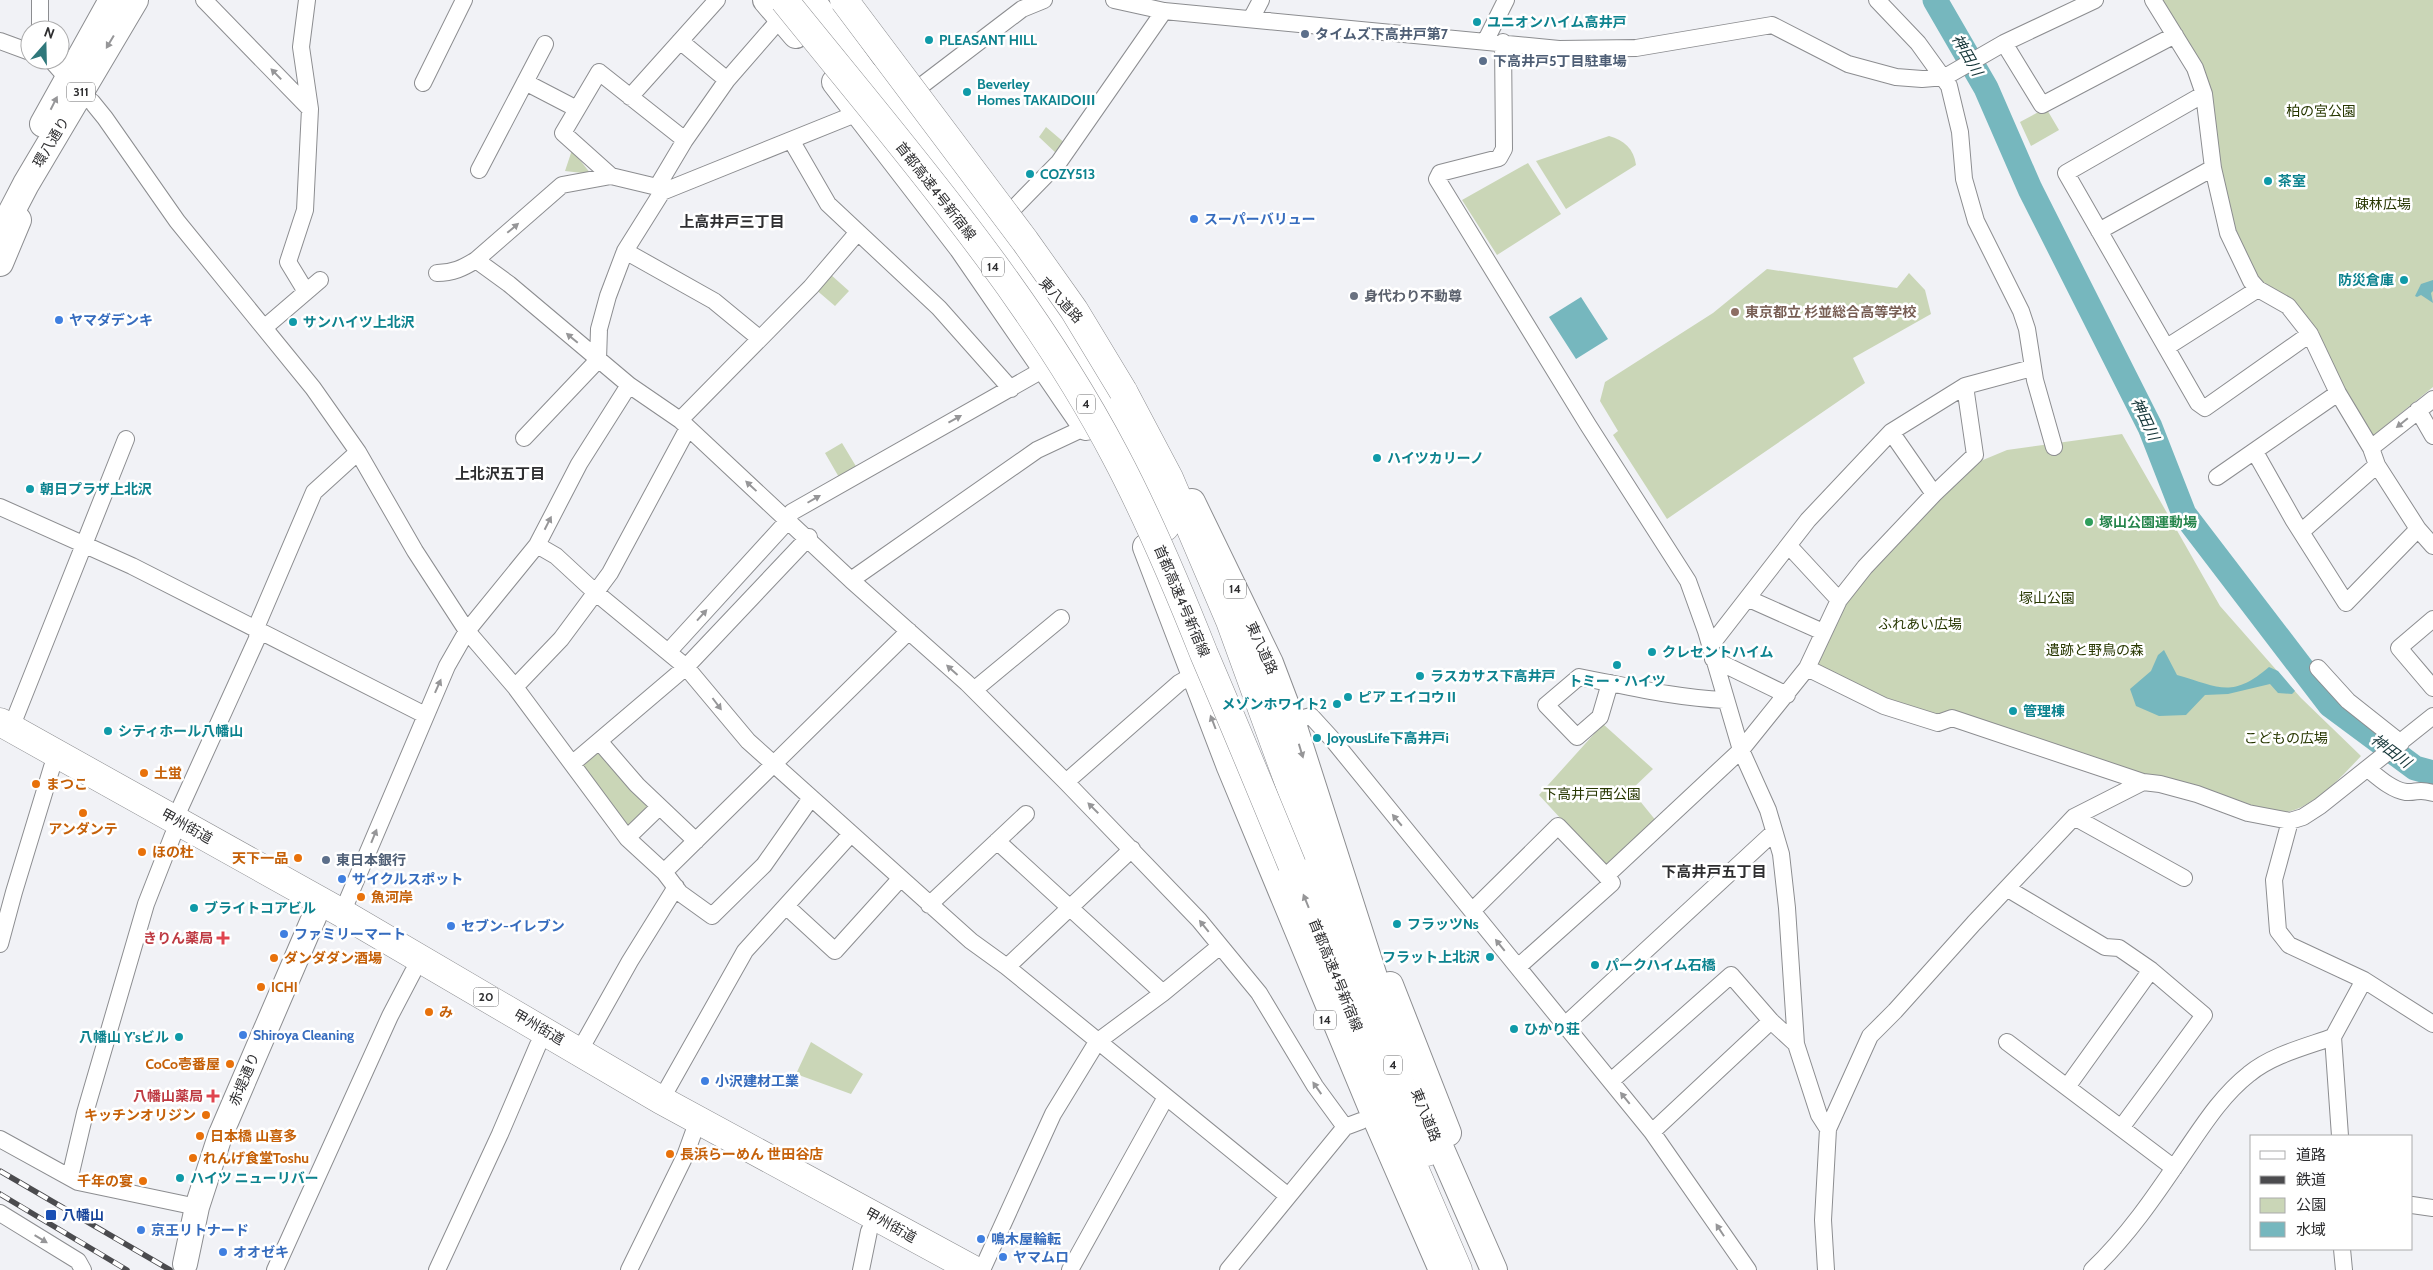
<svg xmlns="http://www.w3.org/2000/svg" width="2433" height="1270" font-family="Cabin,'Noto Sans JP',sans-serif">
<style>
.green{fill:#cad6b7}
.water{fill:#76b7be}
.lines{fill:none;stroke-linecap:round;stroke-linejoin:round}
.river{stroke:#76b7be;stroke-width:25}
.street-casing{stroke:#8c8d90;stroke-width:18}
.secondary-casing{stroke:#8c8d90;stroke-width:26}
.primary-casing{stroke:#8c8d90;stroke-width:28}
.highway-casing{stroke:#8c8d90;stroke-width:29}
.street{stroke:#fff;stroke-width:16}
.secondary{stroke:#fff;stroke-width:24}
.primary{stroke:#fff;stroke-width:26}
.highway{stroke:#fff;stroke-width:28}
.rail-casing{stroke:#4b4b4e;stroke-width:5.5}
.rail{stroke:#fff;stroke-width:4;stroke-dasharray:11;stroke-linecap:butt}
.highway-bridge-casing{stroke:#8c8d90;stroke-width:29;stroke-linecap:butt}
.highway-bridge{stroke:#fff;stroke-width:28}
.oneway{fill:#969698}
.culture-dot{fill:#0f9aa8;stroke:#fff;stroke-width:2}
.service-dot{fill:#5c6f8a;stroke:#fff;stroke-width:2}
.shop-dot{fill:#3f7fe0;stroke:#fff;stroke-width:2}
.worship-dot{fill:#6b7280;stroke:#fff;stroke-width:2}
.education-dot{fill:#8d6e63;stroke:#fff;stroke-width:2}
.leisure-dot{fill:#2e9e5b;stroke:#fff;stroke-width:2}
.food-dot{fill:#e8710a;stroke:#fff;stroke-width:2}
.health-dot{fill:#e0444e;stroke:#fff;stroke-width:2}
.transit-dot{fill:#1a4fb4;stroke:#fff;stroke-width:2}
.labels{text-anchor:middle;stroke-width:5;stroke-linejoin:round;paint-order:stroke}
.shield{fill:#fff;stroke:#6d6d6e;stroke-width:1}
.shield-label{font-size:12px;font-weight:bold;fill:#2e2e30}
.culture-label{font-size:14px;font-weight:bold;fill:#0d838f;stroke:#fff;text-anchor:start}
.service-label{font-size:14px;font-weight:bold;fill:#4e5e75;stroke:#fff;text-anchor:start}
.park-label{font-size:14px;fill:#273701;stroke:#fff}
.street-label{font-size:14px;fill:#2e2e30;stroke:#fff}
.shop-label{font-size:14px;font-weight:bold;fill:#366cbe;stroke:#fff;text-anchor:start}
.worship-label{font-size:14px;font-weight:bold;fill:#5b616d;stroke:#fff;text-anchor:start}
.education-label{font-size:14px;font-weight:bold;fill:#785e54;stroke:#fff;text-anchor:start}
.leisure-label{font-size:14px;font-weight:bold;fill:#27864d;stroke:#fff;text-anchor:start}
.food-label{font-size:14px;font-weight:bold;fill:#c56008;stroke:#fff;text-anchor:start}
.health-label{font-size:14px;font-weight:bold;fill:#be3a42;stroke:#fff;text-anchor:end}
.transit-label{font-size:14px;font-weight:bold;fill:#164399;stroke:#fff;text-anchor:start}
.water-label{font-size:15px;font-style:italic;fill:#143538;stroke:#fff}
.neighbourhood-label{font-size:15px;font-weight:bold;fill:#2e2e30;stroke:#fff}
</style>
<rect width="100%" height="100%" fill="#f1f2f6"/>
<path class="green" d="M2151 0H2433V387L2369 439 2311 321 2287 299 2256 278 2233 231 2204 94Z
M2046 108 2059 130 2031 146 2020 122Z
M1046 127 1066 144 1058 155 1039 137Z
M1609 136C1624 140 1634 149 1636 165L1566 209 1536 161Z
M572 150 591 174 565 171Z
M1528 163 1561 214 1497 255 1462 200Z
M1767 269 1897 288 1909 273 1925 290 1931 314 1853 358 1865 383 1667 519 1613 435 1618 431 1600 401 1605 382 1713 313Z
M830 274 849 291 835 306 814 288Z
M2122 434 2220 606 2301 698 2361 756C2341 777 2311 812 2279 813 2250 813 2197 788 2167 780 2075 754 1981 734 1890 702 1863 692 1837 678 1811 666L1843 602 1971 465 2007 450Z
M842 443 857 468 840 479 825 453Z
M1603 724 1653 769 1631 790 1657 822 1608 870 1539 795Z
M597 748 650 802 649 811 626 828 581 763Z
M811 1042 863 1074 851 1094 796 1074Z"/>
<path class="water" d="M2433 280V291L2431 293 2433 303 2421 295 2417 297 2415 296 2421 284Z
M1581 297 1608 339 1576 359 1549 317Z
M2164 650 2177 675C2219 687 2232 699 2269 667L2278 671 2295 691 2292 694 2278 693 2270 684 2228 694 2205 695 2186 715 2159 716 2136 706 2130 689 2151 671 2158 655Z"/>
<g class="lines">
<path class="river" d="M1935 0 1986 88 2030 189 2150 427 2184 514 2330 705 2415 768 2433 773"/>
<defs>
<path id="street" d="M204 0 310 109
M1114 0 1164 11 1559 49 1636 48 1772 25 1848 64 1896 77 1922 79 1945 77 2004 43 2095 0
M1877 0 1918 43 1949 86 1960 132 1964 179 1976 221 2021 311 2027 329 2035 380 2054 447
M2153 0 2195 68 2204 94 2213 168 2228 233 2251 281 2258 289 2288 306 2310 334 2338 393 2371 448 2377 465 2418 529 2433 546
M1251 19 1261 0
M40 30V0
M1486 40 1506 0
M0 41 30 52
M680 41 727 80
M1503 42 1504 149 1499 158 1440 173 1437 179 1588 425 1688 581 1706 631 1741 750 1768 810 1781 854 1787 908 1796 1044 1819 1115 1828 1129
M2004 43 2042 105 2175 35
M51 60 67 78
M525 82 577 109
M423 83 464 0
M921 86 1022 9 1044 0
M2204 94 2066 173 2198 403 2205 408 2310 334
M80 95 92 102 105 118 177 221 313 388 358 452 415 551 467 631 515 687 627 838 664 872 680 893 712 916 764 865 811 798
M630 97 717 0
M791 140 828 204 939 308 1011 389
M479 170 545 44
M611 176 563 133 599 72 685 140
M657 187 685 140 727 80 781 18
M1015 207 1059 162 1164 11
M2099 231 2213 168
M625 251 714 301 759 338
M476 260 509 284 629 385 680 420 851 580 967 683 1066 782 1199 920 1259 993 1315 1086 1345 1127
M437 273C453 273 463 268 476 260L562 185 611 176 657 187 662 192
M305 290 288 262 305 210 310 109 301 47 307 0
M264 328 320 280
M2167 347 2258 289
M2418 410 2433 436
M680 420 811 287 858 232
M1891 432 1934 494
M524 438 598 360 599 329 608 296 625 251 662 192 858 113
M2371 448 2433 399
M2255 452 2294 521 2346 603 2418 529
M2217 477 2338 393
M0 507 132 566 425 715
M2301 532 2377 465
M537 545 556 556 595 592 686 667 748 741 971 941 1007 967 1288 1196
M1789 546 1839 600
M851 580 1037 450 1086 427
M1749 599 1823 632
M2433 619 2399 648 2433 688
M255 630 314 492 358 452
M1711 645 1808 520 1891 432 1965 386 2032 368
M669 651 784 525 792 512 1046 368
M1713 659 1787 695
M1807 668 1884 706 1938 723 1952 718 2143 782
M2318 668 2348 701 2401 743
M1610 683 1600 717 1577 737 1546 705 1579 677C1627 686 1675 698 1724 700
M515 687 561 639 610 573 688 428
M974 690 1061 618
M1292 721 1311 716 1332 739 1652 1132 1748 1270
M11 728 126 439
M599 741 637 785 696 841
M573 763 686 667 809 537
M2368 769C2379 778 2392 790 2406 792 2417 793 2418 788 2433 793
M1066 782 1179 683 1195 674
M2074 817 2184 878
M175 819 260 632
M2290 821 2274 880 2278 931 2289 945 2364 980 2433 1024
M627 838 659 807
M997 841 1163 993
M664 872 909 631
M1606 876 1741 750 1807 668 1839 600 1865 567 1934 494 1975 455 1965 386
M2008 889 2105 947 2119 948 2151 970 2204 1015 2121 1128
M929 905 1026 814
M786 906 835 951 900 879
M1472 911 1558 826 1606 876 1612 883 1518 967
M342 913 447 666 467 631 537 545 579 464 629 385
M0 944 14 892 52 767
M1007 967 1132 849
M1565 1025 1774 832
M2007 1042 2174 1168
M580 1050 630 961 676 887
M1611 1081 1731 975 1771 1021 1796 1044
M2067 1087 2151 970
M661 1100 745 951 851 834
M1652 1132 1771 1021
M2340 1136 2333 1037 2364 980
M0 1139 78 1182 197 1207
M70 1177 85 1113 146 904 173 835
M2412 1205 2433 1208
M0 1213 78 1261 83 1270
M2342 1249 2344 1270
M275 1270 390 1016 413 972
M437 1270 500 1134 538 1045
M629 1270 685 1156 698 1120
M861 1270 869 1231
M982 1270 1053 1114 1097 1042 1163 993 1220 946
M1070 1270 1166 1097
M1228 1270 1345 1127 1361 1121
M1826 1270 1823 1220 1828 1129 1870 1036 1895 1011 1974 923 2074 817 2143 782 2160 784 2197 794 2248 813 2290 821 2303 817 2320 806 2433 716
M2092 1270C2127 1237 2155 1196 2182 1156 2202 1127 2221 1096 2249 1074 2272 1055 2305 1047 2333 1037"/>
<path id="secondary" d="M185 1264 197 1207 220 1136 321 901"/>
<path id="primary" d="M766 0 796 35
M812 0 885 102
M884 74 938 150
M835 82 962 247 1086 427
M43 124 112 0
M0 234 26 184 135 0
M0 263 18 220
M1192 502 1270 663 1292 721 1385 1011
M1146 547 1230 767 1377 1121 1442 1270
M1390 985 1448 1133
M1427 1117 1494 1270"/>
<path id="highway" d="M892 112C979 217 1063 327 1128 447 1142 473 1153 500 1165 527
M1123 391 1169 478 1230 621 1369 1003 1427 1152
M0 722 342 913 661 1100 974 1270
M1284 843 1384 1098 1458 1270"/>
</defs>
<use href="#street" class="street-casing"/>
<use href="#secondary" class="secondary-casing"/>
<use href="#primary" class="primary-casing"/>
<use href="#highway" class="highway-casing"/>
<use href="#street" class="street"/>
<use href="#secondary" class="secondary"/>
<use href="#primary" class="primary"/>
<use href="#highway" class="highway"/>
<defs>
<path id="rail" d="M0 1171 170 1270
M0 1194 127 1270"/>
</defs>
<use href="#rail" class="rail-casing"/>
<use href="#rail" class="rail"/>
<defs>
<path id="highway-bridge" d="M784 0C900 144 1029 291 1115 455 1149 519 1177 586 1204 654 1234 724 1263 794 1292 865
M844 0 1025 241 1074 310 1123 391"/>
</defs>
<use href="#highway-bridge" class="highway-bridge-casing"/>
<use href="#highway-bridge" class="highway-bridge"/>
</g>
<defs><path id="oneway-solid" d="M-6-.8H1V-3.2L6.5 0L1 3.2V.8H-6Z" transform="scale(1.25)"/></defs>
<g class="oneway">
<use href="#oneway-solid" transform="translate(110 42) rotate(121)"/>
<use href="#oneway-solid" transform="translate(276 74) rotate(-134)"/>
<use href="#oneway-solid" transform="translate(54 103) rotate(-63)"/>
<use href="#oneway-solid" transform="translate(513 228) rotate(-40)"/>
<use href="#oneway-solid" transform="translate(572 338) rotate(-140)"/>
<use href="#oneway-solid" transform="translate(955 419) rotate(-29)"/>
<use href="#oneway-solid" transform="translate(2402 423) rotate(141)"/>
<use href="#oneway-solid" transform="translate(751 486) rotate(-137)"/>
<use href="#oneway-solid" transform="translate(814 499) rotate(-30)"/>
<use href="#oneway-solid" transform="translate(548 523) rotate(-63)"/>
<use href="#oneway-solid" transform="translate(702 615) rotate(-48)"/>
<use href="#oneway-solid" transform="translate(952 670) rotate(-138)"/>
<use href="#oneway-solid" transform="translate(438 686) rotate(-66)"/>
<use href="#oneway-solid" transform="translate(717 704) rotate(53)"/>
<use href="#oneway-solid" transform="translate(1213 722) rotate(-111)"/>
<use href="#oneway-solid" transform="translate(1301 751) rotate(73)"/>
<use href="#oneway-solid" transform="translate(1093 808) rotate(-135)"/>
<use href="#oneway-solid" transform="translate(1397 820) rotate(-130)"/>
<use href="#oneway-solid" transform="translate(374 836) rotate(-68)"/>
<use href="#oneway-solid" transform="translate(1306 901) rotate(-112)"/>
<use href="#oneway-solid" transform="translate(1204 926) rotate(-129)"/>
<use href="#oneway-solid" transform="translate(1500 945) rotate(-129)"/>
<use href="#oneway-solid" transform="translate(1317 1088) rotate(-125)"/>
<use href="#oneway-solid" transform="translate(1625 1098) rotate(-129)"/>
<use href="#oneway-solid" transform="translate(1720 1230) rotate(-123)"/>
<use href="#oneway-solid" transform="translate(41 1239) rotate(31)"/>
</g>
<g class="culture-dot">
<circle cx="1477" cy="22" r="5"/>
<circle cx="929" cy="40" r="5"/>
<circle cx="967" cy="92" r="5"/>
<circle cx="1030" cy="174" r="5"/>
<circle cx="2268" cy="181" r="5"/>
<circle cx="2404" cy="280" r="5"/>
<circle cx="293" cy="322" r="5"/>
<circle cx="1377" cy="458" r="5"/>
<circle cx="30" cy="489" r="5"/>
<circle cx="1652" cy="652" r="5"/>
<circle cx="1617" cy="665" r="5"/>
<circle cx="1420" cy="676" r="5"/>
<circle cx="1348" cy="697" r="5"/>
<circle cx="1337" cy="704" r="5"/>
<circle cx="2013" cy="711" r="5"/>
<circle cx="108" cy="731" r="5"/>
<circle cx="1317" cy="738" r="5"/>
<circle cx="194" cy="908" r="5"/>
<circle cx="1397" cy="924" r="5"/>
<circle cx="1490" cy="957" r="5"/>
<circle cx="1595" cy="965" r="5"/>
<circle cx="1514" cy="1029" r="5"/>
<circle cx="179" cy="1037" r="5"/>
<circle cx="180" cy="1178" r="5"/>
</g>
<g class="service-dot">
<circle cx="1305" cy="34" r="5"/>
<circle cx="1483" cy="61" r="5"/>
<circle cx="326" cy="860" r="5"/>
</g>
<g class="shop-dot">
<circle cx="1194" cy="219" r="5"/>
<circle cx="59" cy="320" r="5"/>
<circle cx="342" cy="879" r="5"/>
<circle cx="451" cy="926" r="5"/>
<circle cx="284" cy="934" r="5"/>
<circle cx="243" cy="1035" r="5"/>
<circle cx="705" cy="1081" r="5"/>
<circle cx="141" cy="1230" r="5"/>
<circle cx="981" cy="1239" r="5"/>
<circle cx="223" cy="1252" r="5"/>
<circle cx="1003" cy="1257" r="5"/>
</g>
<circle class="worship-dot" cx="1354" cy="296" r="5"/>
<circle class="education-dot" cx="1735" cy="312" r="5"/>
<circle class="leisure-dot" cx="2089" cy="522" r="5"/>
<g class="food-dot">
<circle cx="144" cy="773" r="5"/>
<circle cx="36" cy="784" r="5"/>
<circle cx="83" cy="813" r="5"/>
<circle cx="142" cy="852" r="5"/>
<circle cx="298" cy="858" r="5"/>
<circle cx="361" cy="897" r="5"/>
<circle cx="274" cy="958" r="5"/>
<circle cx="261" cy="987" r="5"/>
<circle cx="429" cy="1012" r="5"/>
<circle cx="230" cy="1064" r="5"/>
<circle cx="206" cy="1115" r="5"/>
<circle cx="200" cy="1136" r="5"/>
<circle cx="670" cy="1154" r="5"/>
<circle cx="193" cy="1158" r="5"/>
<circle cx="143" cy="1181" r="5"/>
</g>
<g class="health-dot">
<path d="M220.5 930.5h5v5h5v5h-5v5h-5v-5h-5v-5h5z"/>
<path d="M210.5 1088.5h5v5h5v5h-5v5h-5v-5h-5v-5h5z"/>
</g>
<rect class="transit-dot" x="45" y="1209" width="12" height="12" rx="2.5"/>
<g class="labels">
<g class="shield">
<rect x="67" y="82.5" width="28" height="19" rx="4"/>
<rect x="982" y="257.5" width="22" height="19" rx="4"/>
<rect x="1077" y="394.5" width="18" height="19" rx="4"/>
<rect x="1224" y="579.5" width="22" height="19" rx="4"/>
<rect x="473.5" y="987.5" width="25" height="19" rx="4"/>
<rect x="1314" y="1010.5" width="22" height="19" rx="4"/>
<rect x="1384" y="1055.5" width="18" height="19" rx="4"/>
</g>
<g class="shield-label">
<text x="81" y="96">311</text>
<text x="993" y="271">14</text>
<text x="1086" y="408">4</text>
<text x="1235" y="593">14</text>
<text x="486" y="1001">20</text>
<text x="1325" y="1024">14</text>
<text x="1393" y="1069">4</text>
</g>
<g class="culture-label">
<text x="1487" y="27">ユニオンハイム高井戸</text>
<text x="939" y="45">PLEASANT HILL</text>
<text x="977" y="89">Beverley<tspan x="977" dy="16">Homes TAKAIDOⅢ</tspan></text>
<text x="1040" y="179">COZY513</text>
<text x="2278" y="186">茶室</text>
<text x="2394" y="285" text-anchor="end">防災倉庫</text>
<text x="303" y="327">サンハイツ上北沢</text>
<text x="1387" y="463">ハイツカリーノ</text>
<text x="40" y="494">朝日プラザ上北沢</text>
<text x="1662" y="657">クレセントハイム</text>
<text x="1430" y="681">ラスカサス下高井戸</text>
<text x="1617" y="686" text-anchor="middle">トミー・ハイツ</text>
<text x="1358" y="702">ピア エイコウⅡ</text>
<text x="1327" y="709" text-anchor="end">メゾンホワイト2</text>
<text x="2023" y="716">管理棟</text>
<text x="118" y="736">シティホール八幡山</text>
<text x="1327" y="743">JoyousLife下高井戸i</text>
<text x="204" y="913">ブライトコアビル</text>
<text x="1407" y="929">フラッツNs</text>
<text x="1480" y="962" text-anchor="end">フラット上北沢</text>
<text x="1605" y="970">パークハイム石橋</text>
<text x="1524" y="1034">ひかり荘</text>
<text x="169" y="1042" text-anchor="end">八幡山 Y'sビル</text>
<text x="190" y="1183">ハイツ ニューリバー</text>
</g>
<g class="service-label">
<text x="1315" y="39">タイムズ下高井戸第7</text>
<text x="1493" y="66">下高井戸5丁目駐車場</text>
<text x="336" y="865">東日本銀行</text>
</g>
<g class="park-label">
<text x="2321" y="116">柏の宮公園</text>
<text x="2383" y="209">疎林広場</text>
<text x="2047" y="603">塚山公園</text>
<text x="1920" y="629">ふれあい広場</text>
<text x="2095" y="655">遺跡と野鳥の森</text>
<text x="2286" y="743">こどもの広場</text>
<text x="1592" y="799">下高井戸西公園</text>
</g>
<g class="street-label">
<text transform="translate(51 142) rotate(-59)" y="5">環八通り</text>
<text transform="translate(936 191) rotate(52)" y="5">首都高速4号新宿線</text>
<text transform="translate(1061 300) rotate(47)" y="5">東八道路</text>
<text transform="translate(1182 601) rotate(67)" y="5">首都高速4号新宿線</text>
<text transform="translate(1262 648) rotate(66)" y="5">東八道路</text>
<text transform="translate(187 826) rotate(29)" y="5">甲州街道</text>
<text transform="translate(1336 975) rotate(68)" y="5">首都高速4号新宿線</text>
<text transform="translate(539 1027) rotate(30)" y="5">甲州街道</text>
<text transform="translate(244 1079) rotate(-67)" y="5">赤堤通り</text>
<text transform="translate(1426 1115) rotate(68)" y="5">東八道路</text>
<text transform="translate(891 1225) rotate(29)" y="5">甲州街道</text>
</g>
<g class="shop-label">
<text x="1204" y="224">スーパーバリュー</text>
<text x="69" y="325">ヤマダデンキ</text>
<text x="352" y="884">サイクルスポット</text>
<text x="461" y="931">セブン-イレブン</text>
<text x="294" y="939">ファミリーマート</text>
<text x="253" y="1040">Shiroya Cleaning</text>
<text x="715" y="1086">小沢建材工業</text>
<text x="151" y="1235">京王リトナード</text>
<text x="991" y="1244">鳴木屋輪転</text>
<text x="233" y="1257">オオゼキ</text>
<text x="1013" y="1262">ヤマムロ</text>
</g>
<g class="worship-label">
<text x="1364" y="301">身代わり不動尊</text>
</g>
<g class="education-label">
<text x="1745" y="317">東京都立 杉並総合高等学校</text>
</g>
<g class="leisure-label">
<text x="2099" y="527">塚山公園運動場</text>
</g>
<g class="food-label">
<text x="154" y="778">土蛍</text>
<text x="46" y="789">まつこ</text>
<text x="83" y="834" text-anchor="middle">アンダンテ</text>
<text x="152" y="857">ほの杜</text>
<text x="288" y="863" text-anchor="end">天下一品</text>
<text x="371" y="902">魚河岸</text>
<text x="284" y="963">ダンダダン酒場</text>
<text x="271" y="992">ICHI</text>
<text x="439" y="1017">み</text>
<text x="220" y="1069" text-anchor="end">CoCo壱番屋</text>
<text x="196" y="1120" text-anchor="end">キッチンオリジン</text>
<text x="210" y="1141">日本橋 山喜多</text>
<text x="680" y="1159">長浜らーめん 世田谷店</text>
<text x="203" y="1163">れんげ食堂Toshu</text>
<text x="133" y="1186" text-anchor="end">千年の宴</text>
</g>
<g class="health-label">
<text x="213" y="943">きりん薬局</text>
<text x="203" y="1101">八幡山薬局</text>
</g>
<g class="transit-label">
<text x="62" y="1220">八幡山</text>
</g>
<g class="water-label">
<text transform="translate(1967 55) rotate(60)" y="5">神田川</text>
<text transform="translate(2145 419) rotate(65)" y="5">神田川</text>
<text transform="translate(2391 751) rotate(37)" y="5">神田川</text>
</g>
<g class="neighbourhood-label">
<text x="732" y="227">上高井戸三丁目</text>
<text x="500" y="479">上北沢五丁目</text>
<text x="1714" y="877">下高井戸五丁目</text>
</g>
</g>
<rect x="2250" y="1135" width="162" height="115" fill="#ffffff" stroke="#ababac"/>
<rect x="2260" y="1151" width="25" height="8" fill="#ffffff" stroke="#ababac"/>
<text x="2296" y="1160" font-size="15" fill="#2e2e30">道路</text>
<rect x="2260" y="1176" width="25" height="8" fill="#4b4b4e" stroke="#ababac"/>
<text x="2296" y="1185" font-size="15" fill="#2e2e30">鉄道</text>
<rect x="2260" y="1198" width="25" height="15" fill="#cad6b7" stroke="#ababac"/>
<text x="2296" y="1210" font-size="15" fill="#2e2e30">公園</text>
<rect x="2260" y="1222" width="25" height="15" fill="#76b7be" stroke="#ababac"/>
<text x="2296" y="1235" font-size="15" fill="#2e2e30">水域</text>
<g transform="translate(45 45) rotate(20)"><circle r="24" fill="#ffffff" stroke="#ababac"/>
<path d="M0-4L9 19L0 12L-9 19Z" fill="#2f787b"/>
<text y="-8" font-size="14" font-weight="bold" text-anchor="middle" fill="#2e2e30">N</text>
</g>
</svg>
